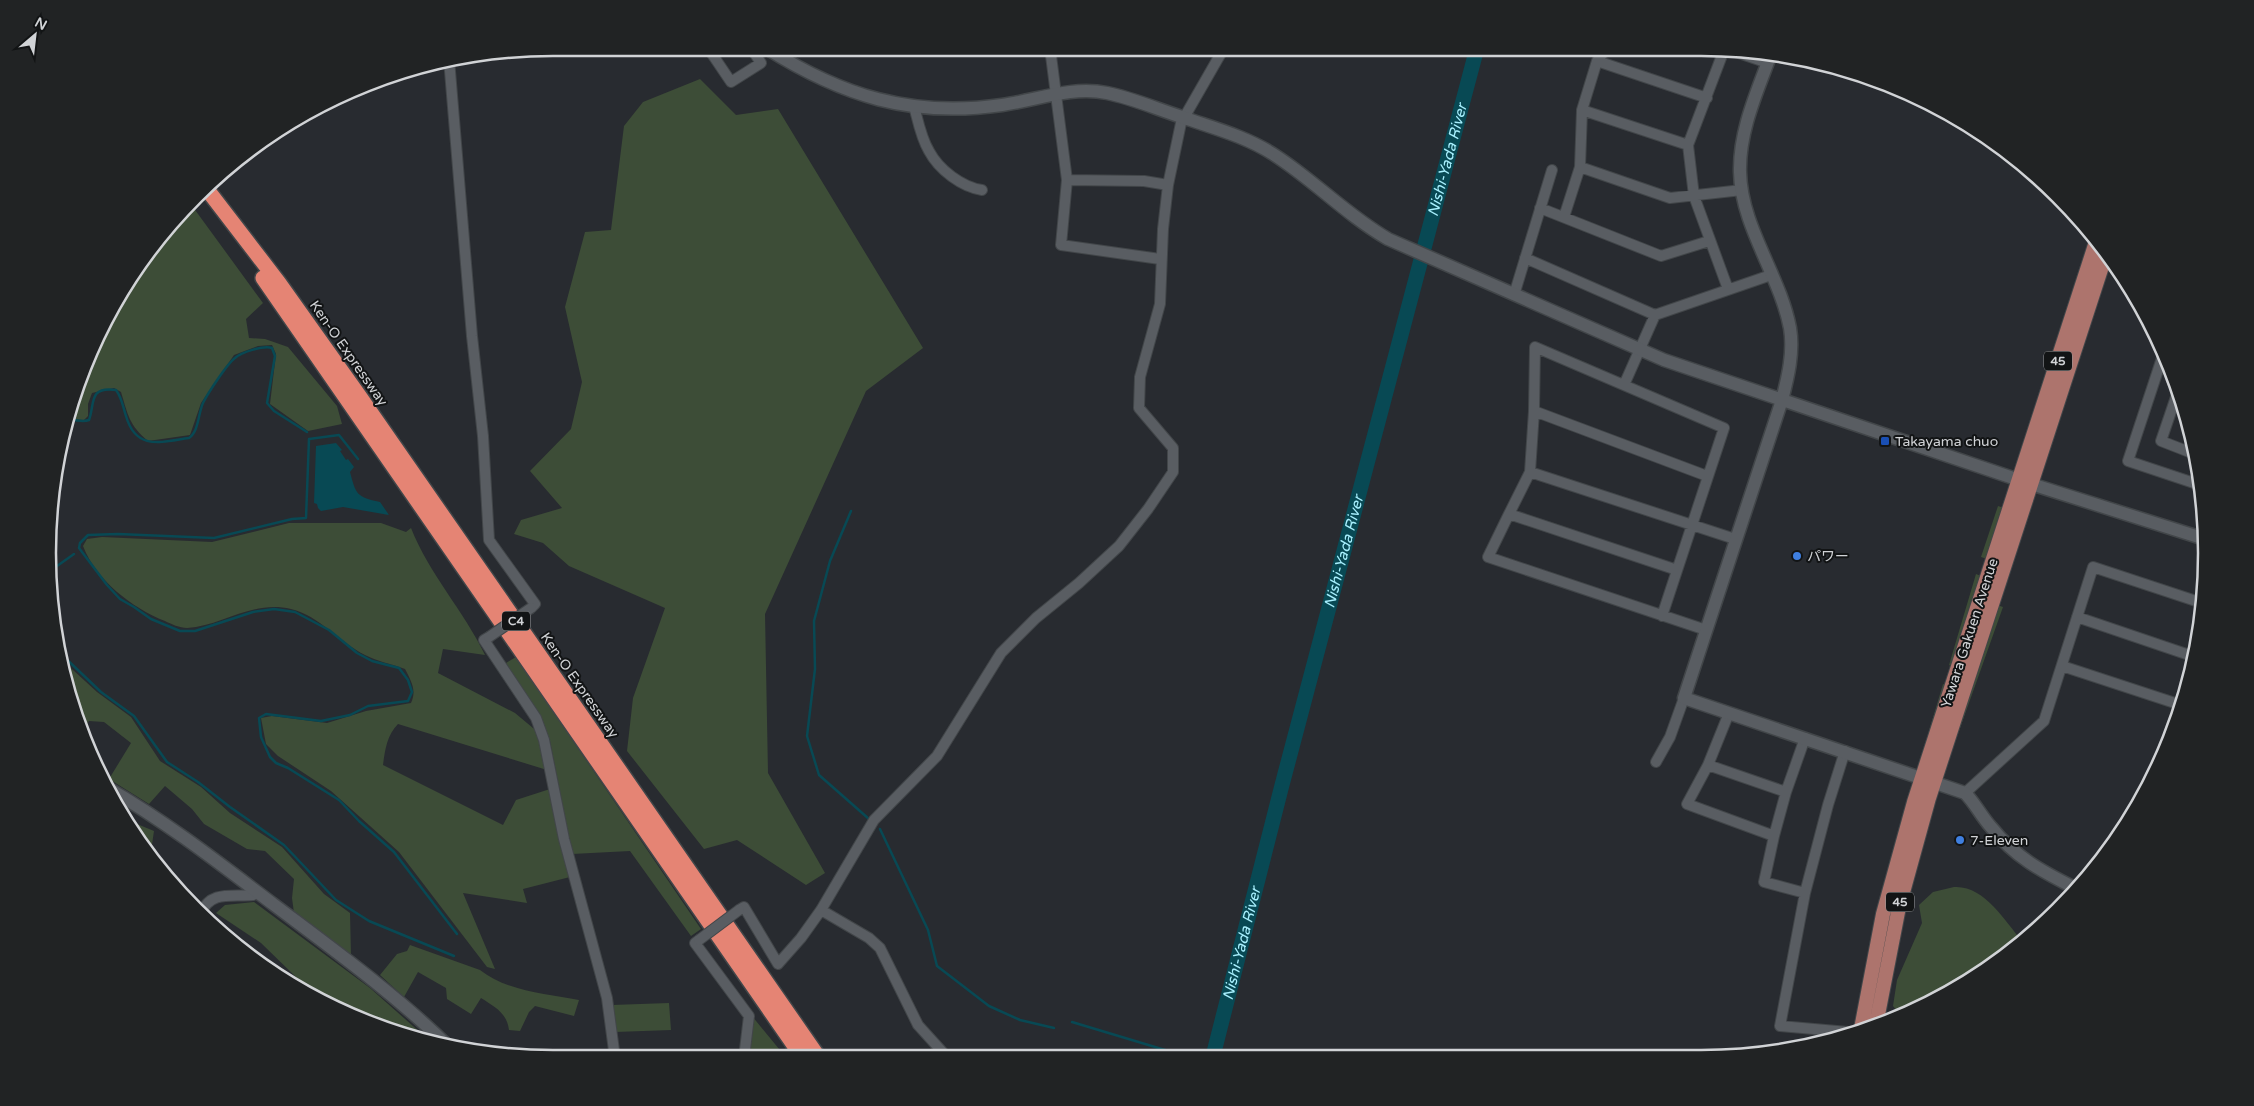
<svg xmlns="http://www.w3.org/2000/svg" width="2254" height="1106" font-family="'Varela Round','Noto Sans JP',sans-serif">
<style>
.green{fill:#3d4d37}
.water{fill:#084954}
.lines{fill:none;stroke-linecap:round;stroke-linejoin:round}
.stream{stroke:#084954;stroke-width:2.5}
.river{stroke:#084954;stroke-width:15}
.minor-casing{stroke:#424649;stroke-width:12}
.tertiary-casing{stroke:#424649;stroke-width:15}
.primary-casing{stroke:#424649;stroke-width:16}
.motorway-casing{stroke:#424649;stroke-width:18}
.minor{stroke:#595d62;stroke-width:10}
.tertiary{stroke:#595d62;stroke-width:12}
.primary{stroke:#ad746d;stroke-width:14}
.motorway{stroke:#e58474;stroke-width:15}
.minor-bridge-casing{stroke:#424649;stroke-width:12;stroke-linecap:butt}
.minor-bridge{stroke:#595d62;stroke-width:10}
.transit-dot{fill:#1a4fb4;stroke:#121415;stroke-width:2}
.shop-dot{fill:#3f7fe0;stroke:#121415;stroke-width:2}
.labels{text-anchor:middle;stroke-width:4;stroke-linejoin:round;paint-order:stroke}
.shield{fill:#121415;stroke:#989a9c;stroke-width:1}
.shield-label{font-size:12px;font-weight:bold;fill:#d1d3d6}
.street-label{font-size:14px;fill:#d1d3d6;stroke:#121415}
.poi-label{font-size:14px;fill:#d1d3d6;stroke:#121415;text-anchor:start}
.water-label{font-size:15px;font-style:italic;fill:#a8f0fe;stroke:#121415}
.rim{fill:none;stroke:#d1d3d6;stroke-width:2.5}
</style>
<rect width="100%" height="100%" fill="#282b30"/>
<path class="green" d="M700 79 736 115 778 109 923 348 866 391 765 614 768 773 825 873 806 885 737 840 704 849 627 751 633 698 665 608 569 566 543 543 514 534 521 520 562 508 530 471 571 429 582 382 565 307 585 232 611 230 624 126 643 102Z
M190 203 263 303 246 319 249 338 265 339 288 347 337 406 342 424 308 431 270 404 276 354 272 345 258 346 234 355 201 403 190 435 148 441C129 425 128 415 121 392L114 388 92 393 88 404V416L84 420 68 419C74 399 78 378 86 359 107 309 151 241 190 203Z
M1998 506 2004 508 1987 559 1981 557Z
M289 523H381L406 532 411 528C429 574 464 611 485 655L443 649 438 673 515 713 539 733 547 770 398 724C387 735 385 750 383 765L503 825 516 800 550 789 570 877 523 889 527 903 463 893 495 969 487 967 399 852 331 791 278 756 266 744 261 718 272 716 327 723 366 711 411 703C417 690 411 681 405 669 392 664 376 661 365 655 339 642 320 616 291 609 251 600 223 626 187 628 180 628 171 624 165 621 132 608 96 580 83 546L87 539 102 537 212 542Z
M1976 574 1981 576 1952 667 1949 665Z
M1997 605 2003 607 1959 731H1956Z
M516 657 701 929 691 936 630 851 572 854 550 741 541 720 506 663Z
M61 659 97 692 131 717 160 761 201 787 230 813 282 847 324 894 350 913 351 956 294 913 292 898 294 879 265 851 247 849 204 824 192 809 165 786 149 804 109 779 131 743 104 722 89 721 81 732 74 715Z
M1943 684 1946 685 1924 752 1923 751Z
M137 824 154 831 150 858 133 831Z
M1954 887C1984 885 2005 921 2022 941L2009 954 1901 1016 1893 1006 1897 980 1922 923 1919 905 1933 892Z
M254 902 370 988 431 1042 412 1036 390 1023 384 1027H381C371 1020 355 1005 343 1011L311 990 306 992 295 985 299 980 261 943 216 913 225 905Z
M410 945 480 970C506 991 547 994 579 1000L574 1016 535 1006 529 1012 520 1031 509 1030C507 1013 495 1007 481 998L471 1014 447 999 446 988 418 972 404 997 380 975 397 954 407 951Z
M669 1003 671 1030 615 1032 612 1005Z
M752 1016 784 1055 747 1056Z"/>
<path class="water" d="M336 443 342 450 340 451 346 460 348 459 354 467 350 472C356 494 356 497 380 502L389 515 343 507 321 511 318 508 317 504 314 503 316 446Z"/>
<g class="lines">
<path class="stream" d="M67 421C74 418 81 423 89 420 95 404 88 386 116 390 122 398 123 407 126 416 136 451 161 442 189 438 199 431 198 414 203 403 208 393 227 364 235 358 242 352 264 345 272 348L275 356 267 403 274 411 307 432
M358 459 339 435 309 439 306 518 292 519 214 538 118 534 88 535 80 543 79 548 107 585 120 599 134 607 151 619 180 631H195L253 612 274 609 295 612 329 630 357 653 372 661 399 668 408 680 412 692 408 701 368 706 350 715 321 721 266 714 259 718 261 737 270 757 276 763 288 768 339 800 359 821 394 852 457 934
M851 511 830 561 814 621 815 669 807 736 819 775 869 819
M50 571 74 554
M60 653 101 692 134 716 167 762 198 782 230 807 284 845 336 900 369 921 454 956
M880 829 928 930 937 966 989 1006 1020 1020 1054 1028
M1072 1022 1185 1056"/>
<path class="river" id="s1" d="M1213 1056 1282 785 1477 48"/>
<defs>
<path id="minor" d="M708 48 731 82 761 63 751 48
M1050 48 1067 180 1061 245 1160 259
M1724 50 1688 145 1694 196 1728 289
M694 51 701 48
M1733 51 1768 63
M449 59 472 336 483 436 489 540 535 604 531 608
M1597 61 1707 98
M914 106C918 121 921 138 929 151 939 170 962 187 982 190
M1582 110 1688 145
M1580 167 1670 198 1742 190
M1067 180 1144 181 1168 185
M1540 208 1661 256 1709 241
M1564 217 1580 167 1582 110 1597 61 1607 48
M1525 258 1655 315 1771 275
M1514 295 1552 170
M2164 352 2128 461 2200 485
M1624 385 1655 315
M2178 391 2161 441 2197 455
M1534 411 1535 347 1724 428 1662 616
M1530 472 1534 411 1707 476
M1509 514 1530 472 1735 539
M1677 570 1509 514 1488 557 1706 630
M2077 617 2195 657
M489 637 484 640 536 718 544 740 564 839 607 998 615 1058
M2062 666 2181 705
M1729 713 1708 765 1687 804 1774 836 1786 792 1805 738
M1656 762 1670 737 1684 698
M1708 765 1786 792
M1965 793 2044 721 2093 567 2202 603
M1774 836 1764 882 1805 893 1828 805 1845 751
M1805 893 1780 1026 1848 1032
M739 910 744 907 778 964 801 938 821 910 874 820 937 756 1001 653 1036 618 1079 583 1119 546 1148 509 1173 472V448L1139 408 1140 377 1160 304 1163 229 1168 185 1181 123 1224 48
M821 910 869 938 880 948 918 1025 947 1057
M201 913C211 890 232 897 253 895L257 892
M699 940 695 943 749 1016 744 1058
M494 1053 533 1057"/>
<path id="tertiary" d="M766 48C842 96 912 118 1002 105 1037 100 1071 86 1107 93 1132 98 1157 109 1182 117 1213 128 1245 136 1273 154 1314 180 1345 214 1388 239L1664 360 2031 484 2205 539
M1771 54C1757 92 1739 131 1740 172 1741 227 1780 275 1790 328 1794 352 1788 377 1782 400L1684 698 1965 793C1975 803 1981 816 1991 827 2015 857 2041 871 2075 888
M106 787C165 821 219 863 273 904 334 950 395 994 449 1047"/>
<path id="primary" d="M1876 1025 1899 907 1929 798 2106 254
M1861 1029 1883 914 1914 802 2096 242"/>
<path id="motorway" d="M206 188 279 283 360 397 819 1058
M263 278 803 1058"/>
</defs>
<use href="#minor" class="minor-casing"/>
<use href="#tertiary" class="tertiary-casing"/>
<use href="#primary" class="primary-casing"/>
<use href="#motorway" class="motorway-casing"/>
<use href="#minor" class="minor"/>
<use href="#tertiary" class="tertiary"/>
<use href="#primary" class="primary"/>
<use href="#motorway" class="motorway"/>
<defs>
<path id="minor-bridge" d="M489 637 531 608
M699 940 739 910"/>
</defs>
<use href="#minor-bridge" class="minor-bridge-casing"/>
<use href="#minor-bridge" class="minor-bridge"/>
</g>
<rect class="transit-dot" x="1880" y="436" width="10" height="10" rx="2.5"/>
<g class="shop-dot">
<circle cx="1797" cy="556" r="5"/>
<circle cx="1960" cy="840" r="5"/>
</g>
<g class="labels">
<g class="shield">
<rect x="2044" y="351.5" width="28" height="19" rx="4"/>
<rect x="502" y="611.5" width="28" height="19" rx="4"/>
<rect x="1886" y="892.5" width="28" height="19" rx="4"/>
</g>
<g class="shield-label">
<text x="2058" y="365">45</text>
<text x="516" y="625">C4</text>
<text x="1900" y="906">45</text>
</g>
<g class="street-label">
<text transform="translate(349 353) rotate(55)" y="5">Ken-O Expressway</text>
<text transform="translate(1969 633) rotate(-72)" y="5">Yawara Gakuen Avenue</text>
<text transform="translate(580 685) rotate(55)" y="5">Ken-O Expressway</text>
</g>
<g class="poi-label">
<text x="1895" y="446">Takayama chuo</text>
<text x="1807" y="561">パワー</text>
<text x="1970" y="845">7-Eleven</text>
</g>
<g class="water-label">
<text dy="5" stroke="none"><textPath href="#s1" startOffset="926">Nishi-Yada River</textPath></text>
<text dy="5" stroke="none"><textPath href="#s1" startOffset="521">Nishi-Yada River</textPath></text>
<text dy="5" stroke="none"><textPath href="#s1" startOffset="116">Nishi-Yada River</textPath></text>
</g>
</g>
<path d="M0 0H2254V1106H0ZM553 56H1701A497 497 0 0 1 2198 553V553A497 497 0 0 1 1701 1050H553A497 497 0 0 1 56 553V553A497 497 0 0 1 553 56Z" fill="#212324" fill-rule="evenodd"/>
<path class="rim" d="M553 56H1701A497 497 0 0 1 2198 553V553A497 497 0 0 1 1701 1050H553A497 497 0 0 1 56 553V553A497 497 0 0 1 553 56Z"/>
<g transform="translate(35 35) rotate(28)" stroke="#121415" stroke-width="4" paint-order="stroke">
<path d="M0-4L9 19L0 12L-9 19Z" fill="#d1d3d6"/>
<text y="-8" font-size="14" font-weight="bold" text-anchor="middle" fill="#d1d3d6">N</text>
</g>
</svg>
